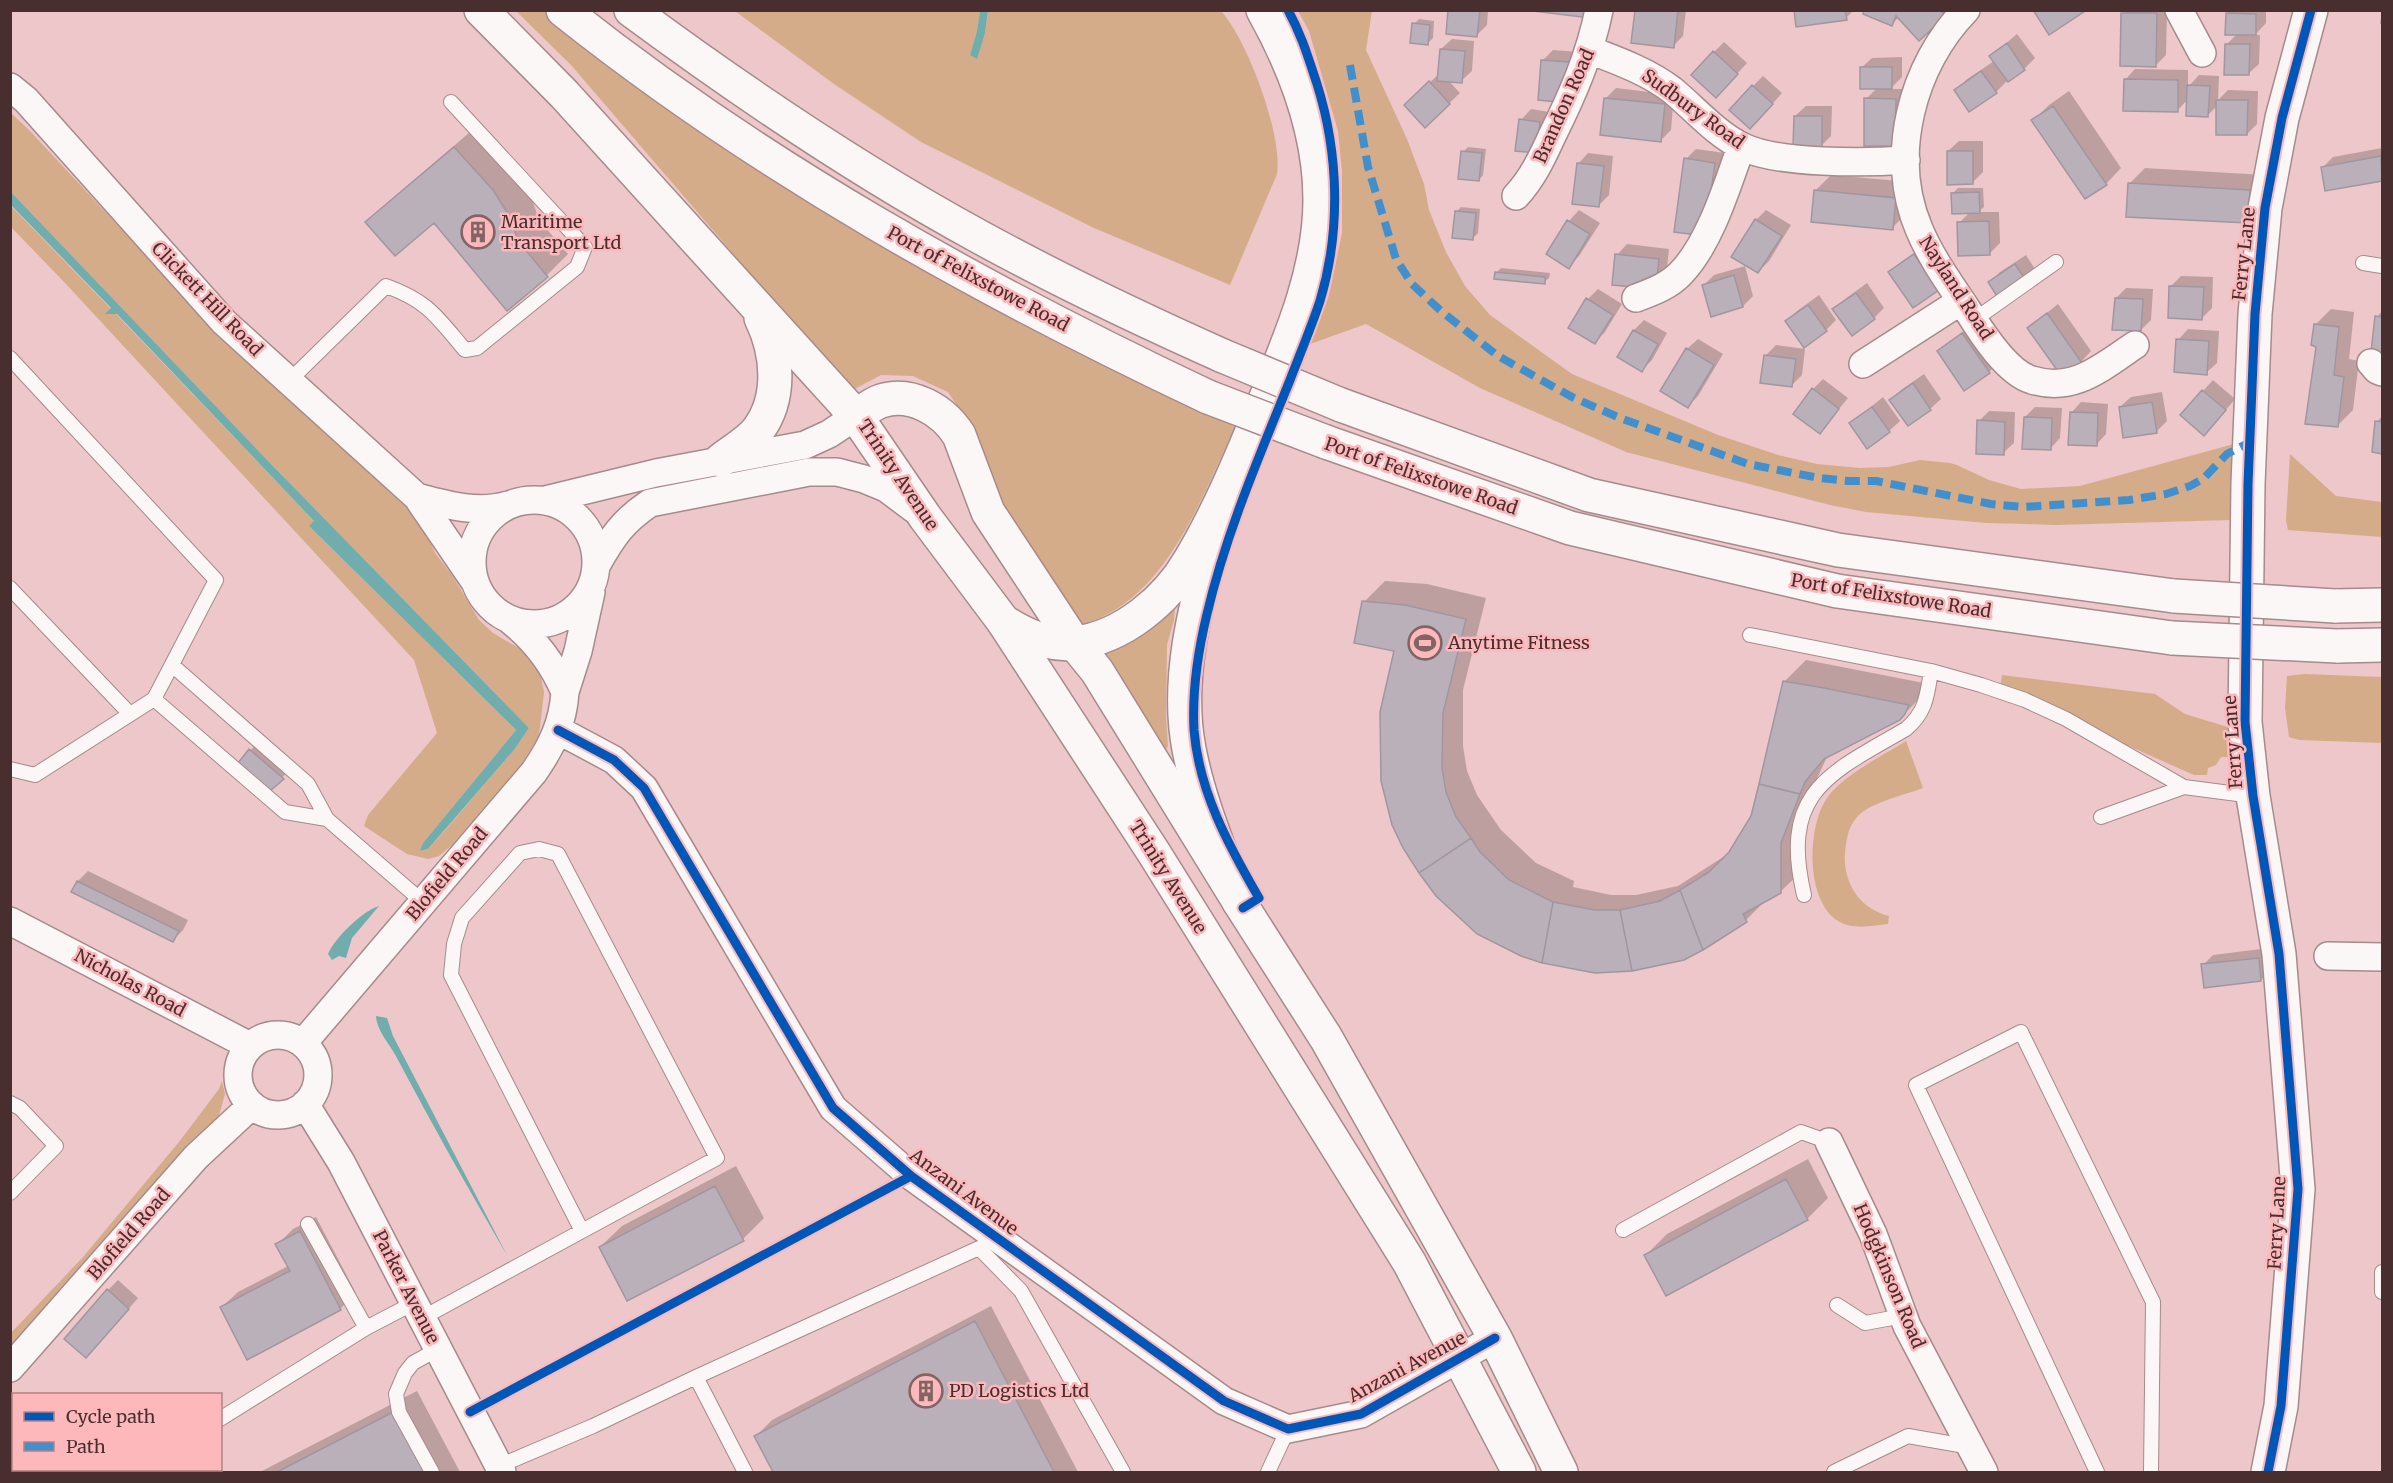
<svg xmlns="http://www.w3.org/2000/svg" width="2393" height="1483" font-family="Merriweather,serif">
<style>
.green{fill:#d5ac89}
.water{fill:#72adae}
.shadow{fill:#0003}
.building{fill:#bab0ba;stroke:#a1969f;stroke-width:1.5}
.lines{fill:none;stroke-linecap:round;stroke-linejoin:round}
.lane-casing{stroke:#a78a8c;stroke-width:16}
.street-casing{stroke:#a78a8c;stroke-width:30}
.secondary-casing{stroke:#a78a8c;stroke-width:36}
.primary-casing{stroke:#a78a8c;stroke-width:36}
.highway-casing{stroke:#a78a8c;stroke-width:36}
.lane{stroke:#fcf7f7;stroke-width:14}
.street{stroke:#fcf7f7;stroke-width:27}
.secondary{stroke:#fcf7f7;stroke-width:33}
.primary{stroke:#fcf7f7;stroke-width:33}
.highway{stroke:#fcf7f7;stroke-width:33}
.highway-bridge-casing{stroke:#a78a8c;stroke-width:36;stroke-linecap:butt}
.highway-bridge{stroke:#fcf7f7;stroke-width:33}
.quiet{stroke:#4190cd;stroke-width:8;stroke-dasharray:15 8;stroke-linecap:butt}
.cycleway-casing{stroke:#fcb8bb;stroke-width:13}
.cycleway{stroke:#0057b8;stroke-width:9}
.labels{text-anchor:middle;stroke-width:5;stroke-linejoin:round;paint-order:stroke}
.street-label{font-size:18px;fill:#482e2f;stroke:#fcb8bb}
.poi-label{font-size:18px;fill:#482e2f;stroke:#fcb8bb;text-anchor:start}
</style>
<rect width="100%" height="100%" fill="#edc7c9"/>
<path class="green" d="M516 11H549L1031 324 1235 427C1200 500 1164 607 1075 626L1001 512 966 419 948 392 913 376 881 375 851 391 571 65Z
M735 11H980L977 31 970 55 985 33 988 11H1221C1247 39 1283 135 1277 174L1230 285 1094 228 921 142 834 84Z
M1298 11H1372L1366 50 1407 139 1424 184 1429 210 1446 252 1465 286 1490 315 1572 374 1718 435 1778 455 1817 464 1860 468 1889 467 1920 460 1950 463 1957 465 1989 480 2021 489 2080 486 2234 444 2231 520 2056 525 1986 523 1866 512 1830 505 1626 452 1480 388 1366 324 1310 344 1329 295 1342 233V172L1338 131 1309 31Z
M11 113 29 130 198 311 405 500 422 524 435 553 452 575 479 620 493 633 522 650 540 673 544 692 540 728 538 737 523 762 453 844 439 856 428 859 407 854 364 826 368 815 437 733 414 660 66 284 11 227 10 205 111 309 106 314H116L314 521 310 527 516 730 423 843 421 851 428 849 440 836 514 750 529 728 272 465 11 192Z
M2290 454 2336 496 2382 502V537L2288 530 2286 520Z
M1175 605 1174 620 1167 645 1166 717 1168 746 1163 756 1094 652Z
M2305 674 2382 677V743L2299 740 2289 737 2285 708 2287 676Z
M2002 675 2155 694 2185 714 2231 728 2229 757H2221L2216 765 2208 768 2207 775H2194L2122 743 2065 714 2000 690Z
M1906 741 1923 788C1905 795 1872 802 1859 815 1850 824 1848 832 1846 844 1840 877 1856 908 1889 916L1888 924C1871 926 1853 930 1838 921 1806 901 1807 831 1825 801 1839 777 1882 756 1906 741Z
M222 1081 225 1094 218 1119 11 1373V1333L83 1257 179 1142 219 1089Z"/>
<path class="water" d="M980 11H988L985 33 977 59 970 55 977 31Z
M11 192 272 465 529 728 514 750 428 849 420 851 423 843 516 730 309 526 314 521 117 314H105L111 308 11 205Z
M379 906 352 938 346 958 339 956 332 960 328 954C335 938 362 911 379 906Z
M376 1016 387 1018 393 1036 508 1257C470 1192 433 1126 398 1060 391 1045 377 1032 376 1016Z"/>
<path class="shadow" d="M1450 10H1488L1487 25 1477 35Z
M1636 10H1686L1683 36 1673 46Z
M1795 10H1854L1846 18Z
M1866 10H1949L1919 38 1899 17 1892 24Z
M2126 10H2167L2166 55 2156 65 2123 13Z
M2231 10H2266V23L2255 35H2260L2259 64 2248 74 2226 45 2238 33 2227 14Z
M2382 10V24H2380Z
M1419 19 1434 21 1433 38 1428 43 1414 24Z
M2017 34 2035 58 2024 69 2008 80 1996 92 1956 91 1966 80 1994 61 1991 56Z
M1452 39 1474 41 1472 71 1461 81 1448 80 1460 93 1425 126 1416 95 1439 74 1441 49Z
M1724 42 1747 63 1726 86 1714 52Z
M1553 50 1579 52 1576 91 1543 60Z
M1902 57V77L1890 89H1906L1905 134 1866 99 1877 88 1861 68 1872 58Z
M2135 69 2188 70V87L2199 75 2219 76 2218 100 2228 90 2258 91 2257 124 2247 134 2218 105 2208 115 2188 99 2177 111 2125 80Z
M1763 76 1782 93 1761 117 1753 86Z
M1616 88 1674 95 1671 130 1661 140 1605 99Z
M2069 91 2121 168 2106 184 2033 121 2049 105Z
M1806 106H1832L1831 136 1821 146 1795 116Z
M1531 109 1549 112 1546 141 1521 120Z
M476 127 531 196 539 220 568 254 547 275 508 309 434 221 368 222 389 201Z
M1959 141H1983V172L1972 183 1948 151Z
M1468 147 1486 149 1483 175 1479 180 1463 152Z
M2382 148V179L2326 189 2322 168 2333 157Z
M1696 149 1725 153 1715 224 1686 159Z
M1588 153 1613 156 1609 195 1598 206 1578 164Z
M2145 168 2265 175 2248 222 2129 184Z
M1831 175 1911 182 1908 212 1892 228 1815 191Z
M1958 188H1983L1984 207 1978 212H1999L2000 243 1990 253 1959 223 1970 212 1953 193Z
M1461 207 1480 209 1478 233 1473 238 1456 212Z
M1579 210 1600 223 1579 256 1569 267 1548 254 1569 221Z
M1766 210 1791 225 1769 261 1758 272 1756 220Z
M1627 244 1669 249 1666 277 1614 283 1617 255Z
M1925 245 1948 279 1890 272 1901 262Z
M2026 255 2040 277 1990 282 2000 272Z
M1745 266 1753 296 1743 306 1704 285 1714 275Z
M1501 268 1550 273 1549 278 1544 282 1496 273Z
M2181 276 2213 277 2212 308 2202 318 2171 286Z
M1867 283 1884 308 1874 318 1834 309 1845 299Z
M2126 288 2153 289 2151 320 2141 330 2116 298Z
M1598 289 1622 304 1605 332 1595 342 1588 299Z
M1819 295 1836 320 1826 330 1787 321 1797 311Z
M2058 304 2091 351 2081 362 2028 328Z
M2331 309 2354 312 2349 359 2359 361 2353 410 2337 426 2318 346 2316 324Z
M2382 311V361L2377 317Z
M1644 320 1667 333 1652 360 1642 370 1634 330Z
M1973 324 1999 362 1989 372 1938 351Z
M2188 329 2219 331 2217 363 2206 373 2178 340Z
M1698 339 1723 354 1698 396 1688 406 1687 349Z
M1776 345 1805 349 1802 375 1791 386 1766 355Z
M1924 374 1941 399 1930 409 1908 424 1891 400 1901 390Z
M1823 379 1848 398 1820 432 1813 389Z
M2213 380 2235 399 2214 424 2203 391Z
M2162 392 2167 421 2156 432 2120 407 2131 397Z
M1883 397 1900 421 1889 431 1851 423Z
M2081 402 2108 404 2106 434 2096 445 2071 413Z
M2035 407 2062 408 2060 438 2050 449 2025 417Z
M1989 411 2015 412 2014 443 2003 453 1979 421Z
M2382 416V452L2373 451 2377 422Z
M1385 581 1427 584 1486 598 1463 690V746L1467 771 1477 795 1501 830 1536 863 1574 881 1573 887 1611 895H1636L1678 886 1731 852 1749 823 1785 681 1806 660 1929 684 1926 692 1899 719 1830 754 1826 759 1810 794 1802 821V871L1780 892 1766 900 1746 920 1690 955 1404 848 1388 810 1382 774 1396 650 1364 602Z
M260 740 293 767 270 789 240 762Z
M88 871 188 920 183 930 173 940 73 891 78 881Z
M2269 948 2271 970 2261 980 2203 965 2213 955Z
M1808 1159 1828 1198 1807 1219 1666 1294 1646 1255 1667 1234Z
M736 1166 764 1218 743 1239 600 1247 622 1226Z
M316 1217 356 1293 340 1309 222 1307 238 1292 288 1266 277 1245 293 1229Z
M118 1280 138 1298 96 1346 108 1290Z
M991 1306 1078 1472H775L756 1436 772 1420Z
M417 1391 460 1472H260Z"/>
<path class="building" d="M1448 10H1480L1477 37 1446 34Z
M1525 10H1591L1590 18Z
M1635 10H1678L1674 48 1631 43Z
M1794 10H1845L1847 20 1796 27Z
M1864 10H1940L1946 16 1919 41 1896 16 1892 26 1863 14Z
M2033 10H2085V11L2049 35Z
M2121 13H2157L2156 67 2120 66Z
M2226 13 2256 14V35H2225Z
M1412 23 1430 25 1428 45 1410 43Z
M2007 43 2025 70 2008 82 1989 56Z
M2225 44H2250L2249 75H2224Z
M1440 49 1465 51 1462 83 1437 81Z
M1713 51 1738 74 1716 98 1691 75Z
M1541 60 1569 62 1566 103 1538 100Z
M1860 67H1892V89H1860Z
M1981 71 1997 93 1969 112 1954 90Z
M2124 79 2178 80V112L2123 111Z
M1429 81 1450 104 1425 128 1404 105Z
M1752 85 1773 104 1750 129 1729 110Z
M2187 85 2210 86 2208 117 2186 116Z
M1604 98 1665 104 1661 142 1600 135Z
M1864 98 1896 99 1895 146H1864Z
M2216 100H2248L2247 135H2216Z
M2053 106 2107 185 2085 199 2031 120Z
M1794 116H1822V148L1793 147Z
M1519 119 1540 122 1536 153 1515 151Z
M454 147 493 190 510 217 518 241 548 277 507 311 434 223 395 256 365 222Z
M1461 151 1482 153 1479 181 1458 179Z
M1947 151H1973V184L1947 185Z
M2381 156 2382 181 2325 191 2321 167Z
M1684 158 1715 163 1705 236 1674 232Z
M1577 163 1604 166 1599 207 1572 204Z
M2128 183 2250 190 2248 223 2126 217Z
M1814 190 1896 198 1893 230 1811 222Z
M1979 192 1980 213 1952 214 1951 193Z
M1455 211 1476 213 1473 240 1452 238Z
M1755 219 1782 236 1758 273 1731 257Z
M1567 220 1590 234 1569 269 1546 254Z
M1989 221 1990 255 1958 256 1957 222Z
M1615 254 1659 259 1656 289 1612 285Z
M1914 254 1939 290 1913 308 1888 272Z
M2015 264 2031 288 2003 306 1988 282Z
M1495 272 1545 277V284L1494 279Z
M1734 275 1743 307 1711 317 1702 285Z
M2169 286 2204 287 2202 320 2168 318Z
M1856 293 1875 319 1852 336 1832 309Z
M1586 298 1613 315 1595 344 1568 328Z
M2115 298 2143 299 2141 331 2112 330Z
M1808 305 1827 331 1804 348 1785 321Z
M2047 313 2082 363 2062 377 2027 328Z
M2375 316 2382 317V363L2370 361Z
M2314 324 2339 327 2334 375 2344 377 2338 427 2305 424 2316 347 2311 345Z
M1633 330 1658 344 1642 372 1617 357Z
M1962 333 1990 373 1964 391 1937 351Z
M2176 339 2209 341 2207 375 2174 372Z
M1686 348 1714 365 1688 408 1660 391Z
M1764 355 1796 359 1792 387 1760 383Z
M1913 383 1931 410 1908 426 1889 400Z
M1812 388 1839 409 1820 434 1793 414Z
M2202 390 2226 410 2204 436 2180 415Z
M2152 402 2157 433 2123 438 2119 407Z
M1872 407 1890 432 1867 449 1849 423Z
M2070 412 2098 413 2097 446 2068 445Z
M2024 417 2052 418 2051 450 2022 449Z
M1977 420 2005 422 2004 455 1976 454Z
M2375 421 2382 422V454L2372 452Z
M1362 601 1405 605 1466 619 1443 713 1442 768 1446 792 1456 817 1471 838 1419 873 1403 848 1392 825 1381 781 1380 712 1394 651 1354 643Z
M1783 681 1824 688 1909 705 1905 714 1900 720 1824 759 1805 782 1800 794 1759 784Z
M249 749 284 779 270 791 238 763Z
M1759 784 1800 794 1781 843V893L1743 914 1747 922 1703 950 1680 890 1709 872 1729 852 1751 816Z
M1471 838 1480 852 1509 880 1553 902 1542 963 1521 956 1477 934 1436 896 1419 873Z
M77 881 179 931 173 942 71 892Z
M1680 890 1703 950 1684 960 1632 971 1620 910 1660 901Z
M1553 902 1595 910H1620L1632 971 1595 973 1542 963Z
M2259 958 2261 981 2204 988 2201 964Z
M1786 1179 1808 1220 1666 1296 1644 1255Z
M715 1186 744 1241 627 1301 599 1247Z
M300 1231 341 1310 247 1360 220 1307 290 1271 275 1244Z
M107 1289 129 1309 86 1358 64 1339Z
M975 1321 1054 1472H773L754 1436Z
M395 1411 428 1472H277Z"/>
<g class="lines">
<defs>
<path id="lane" d="M2363 263 2382 266
M1974 320 2056 262
M10 358 216 580 154 699
M289 381 386 286C428 301 437 317 465 350L477 348 577 267 585 247 451 102
M10 588 130 714
M1750 635 1931 671 1981 685 2025 700 2066 719 2184 787 2253 796
M172 665 308 784 327 819 423 902
M10 769 35 775 154 699 285 812 327 819
M2101 817 2184 787
M1804 895C1780 792 1828 774 1906 729 1926 712 1927 696 1931 671
M10 1103 20 1108 56 1146 10 1193
M308 1224 366 1328 414 1303
M1623 1230 1801 1132 1829 1142
M2382 1272V1292
M1837 1305 1865 1323 1903 1316
M422 1318 582 1231 451 975 454 944 462 918 520 853 539 849 558 854 717 1158 582 1231
M696 1377 745 1472
M220 1419 366 1328
M499 1466 593 1426 696 1377 979 1248 1021 1291 1123 1472
M136 1472 140 1470
M432 1472 399 1412 396 1394 405 1373 413 1363 438 1349
M1268 1472 1288 1429
M1834 1472 1908 1436 1971 1447
M2097 1472 1916 1085 2021 1032 2153 1302 2151 1472"/>
<path id="street" d="M1966 10C1912 65 1888 156 1919 229 1931 258 1951 285 1968 311 1981 332 2007 373 2032 380 2074 393 2102 367 2135 345
M2179 10 2202 53
M1590 50C1618 61 1647 71 1672 90 1695 109 1716 134 1743 147 1778 164 1866 163 1906 160
M10 87 26 100 224 322 417 497
M1516 196C1532 179 1542 158 1552 136 1572 96 1590 55 1599 10
M1636 298C1652 292 1669 286 1681 273 1710 243 1727 186 1741 147
M2371 363 2377 370 2382 372
M1863 364 1961 301
M472 562a62 62 0 1 1 124 0a62 62 0 1 1-124 0Z
M545 500 656 473 805 445 829 434 856 416
M597 564C613 536 623 521 650 503L809 472H837L864 479 886 488 914 509
M475 582 417 497C447 505 478 514 508 505
M511 621C535 640 553 664 565 692L578 651 591 592
M558 730 614 760 644 788 833 1108 911 1176 1224 1401 1288 1429 1361 1414 1495 1338
M10 921 250 1046
M2328 956 2382 957
M238 1075a40 40 0 1 1 80 0a40 40 0 1 1-80 0Z
M303 1043 534 772C552 746 563 723 565 692
M305 1104 341 1162 502 1472
M1829 1142 1873 1234 1907 1326 1984 1472
M10 1368 196 1157 252 1105"/>
<path id="secondary" d="M2268 1472 2281 1406 2298 1189 2279 954 2253 796 2245 722 2248 484 2255 314 2265 208 2282 118 2311 10"/>
<path id="primary" d="M1519 1472 1409 1262 1154 853 1003 621 925 517 856 416C864 411 872 404 881 401 911 391 943 410 959 435L988 512 1075 644 1097 671 1243 908 1326 1038 1495 1338 1561 1472"/>
<path id="highway" d="M481 10 564 94 856 416
M563 10C760 167 981 290 1208 397
M631 10C742 92 857 170 978 236 1058 280 1140 319 1223 356
M1341 405 1589 495 1838 550 2174 596
M1326 442 1570 528 1837 591 2172 638
M721 460C732 451 749 442 758 430 782 398 778 353 761 318
M1214 542C1194 607 1176 682 1189 749 1199 802 1221 852 1239 902
M2335 606 2382 605
M1003 621C1023 634 1051 647 1076 643 1123 637 1167 600 1190 560 1217 515 1238 465 1258 417 1286 348 1320 275 1320 200 1320 132 1296 69 1263 10
M2337 646 2382 645"/>
</defs>
<use href="#lane" class="lane-casing"/>
<use href="#street" class="street-casing"/>
<use href="#secondary" class="secondary-casing"/>
<use href="#primary" class="primary-casing"/>
<use href="#highway" class="highway-casing"/>
<use href="#lane" class="lane"/>
<use href="#street" class="street"/>
<use href="#secondary" class="secondary"/>
<use href="#primary" class="primary"/>
<use href="#highway" class="highway"/>
<defs>
<path id="highway-bridge" d="M1223 356 1341 405
M1208 397 1326 442
M2174 596 2335 606
M2172 638 2337 646"/>
</defs>
<use href="#highway-bridge" class="highway-bridge-casing"/>
<use href="#highway-bridge" class="highway-bridge"/>
<path class="quiet" d="M1350 65 1368 167 1396 259 1412 284 1441 311 1498 356 1572 397 1620 418 1748 464 1819 478 1848 481H1876L1991 504 2023 507 2129 500 2166 494 2190 486 2203 479 2227 454 2250 442"/>
<defs>
<path id="cycleway" d="M558 730 614 760 644 788 833 1108 911 1176 1224 1401 1288 1429 1361 1414 1495 1338
M1243 908 1259 898C1229 846 1199 792 1194 730 1192 691 1198 651 1207 614 1226 533 1259 457 1290 380 1300 354 1311 328 1320 301 1341 231 1339 154 1317 84 1308 57 1302 36 1288 10
M470 1412 911 1176
M2268 1472 2281 1406 2298 1189 2279 954 2253 796 2245 722 2248 484 2255 314 2265 208 2282 118 2311 10"/>
</defs>
<use href="#cycleway" class="cycleway-casing"/>
<use href="#cycleway" class="cycleway"/>
</g>
<defs>
<symbol id="building-ring" viewBox="-11 -11 22 22"><circle r="9.5" fill="#fcb8bb" stroke="#826465" stroke-width="1.5"/><path d="M-4-6H4V6H1V3H-1V6H-4ZM-2.5-4.3h1.7v1.8h-1.7ZM.8-4.3h1.7v1.8H.8ZM-2.5-1h1.7V.8h-1.7ZM.8-1h1.7V.8H.8Z" fill="#826465"/></symbol>
<symbol id="stadium-ring" viewBox="-11 -11 22 22"><circle r="9.5" fill="#fcb8bb" stroke="#826465" stroke-width="1.5"/><path d="M0-5a6.5 5 0 1 0 0 10a6.5 5 0 1 0 0-10ZM-3.5-1.8h7v3.6h-7Z" fill="#826465"/></symbol>
</defs>
<g fill-rule="evenodd">
<use href="#building-ring" x="459" y="213" width="38" height="38"/>
<use href="#stadium-ring" x="1406" y="624" width="38" height="38"/>
<use href="#building-ring" x="907" y="1372" width="38" height="38"/>
</g>
<g class="labels">
<g class="street-label">
<text transform="translate(1564 106) rotate(-66)" y="6">Brandon Road</text>
<text transform="translate(1693 109) rotate(36)" y="6">Sudbury Road</text>
<text transform="translate(2244 254) rotate(-84)" y="6">Ferry Lane</text>
<text transform="translate(978 279) rotate(28)" y="6">Port of Felixstowe Road</text>
<text transform="translate(1956 288) rotate(57)" y="6">Nayland Road</text>
<text transform="translate(207 299) rotate(46)" y="6">Clickett Hill Road</text>
<text transform="translate(898 475) rotate(56)" y="6">Trinity Avenue</text>
<text transform="translate(1421 476) rotate(19)" y="6">Port of Felixstowe Road</text>
<text transform="translate(1891 596) rotate(9)" y="6">Port of Felixstowe Road</text>
<text transform="translate(2233 742) rotate(-94)" y="6">Ferry Lane</text>
<text transform="translate(447 874) rotate(-50)" y="6">Blofield Road</text>
<text transform="translate(1168 877) rotate(58)" y="6">Trinity Avenue</text>
<text transform="translate(130 983) rotate(28)" y="6">Nicholas Road</text>
<text transform="translate(964 1192) rotate(37)" y="6">Anzani Avenue</text>
<text transform="translate(2277 1223) rotate(-87)" y="6">Ferry Lane</text>
<text transform="translate(129 1234) rotate(-49)" y="6">Blofield Road</text>
<text transform="translate(1889 1276) rotate(67)" y="6">Hodgkinson Road</text>
<text transform="translate(406 1287) rotate(63)" y="6">Parker Avenue</text>
<text transform="translate(1407 1367) rotate(-28)" y="6">Anzani Avenue</text>
</g>
<g class="poi-label">
<text x="501" y="228">Maritime<tspan x="501" dy="21">Transport Ltd</tspan></text>
<text x="1448" y="649">Anytime Fitness</text>
<text x="949" y="1397">PD Logistics Ltd</text>
</g>
</g>
<rect width="2393" height="1483" fill="none" stroke="#482e2f" stroke-width="24"/>
<rect x="12" y="1393" width="210" height="78" fill="#fcb8bb" stroke="#b48183" stroke-width="1.5"/>
<rect x="24" y="1412" width="30" height="9" fill="#0057b8" stroke="#b48183" stroke-width="1.5"/>
<text x="66" y="1423" font-size="18" fill="#482e2f">Cycle path</text>
<rect x="24" y="1442" width="30" height="9" fill="#4190cd" stroke="#b48183" stroke-width="1.5"/>
<text x="66" y="1453" font-size="18" fill="#482e2f">Path</text>
</svg>
